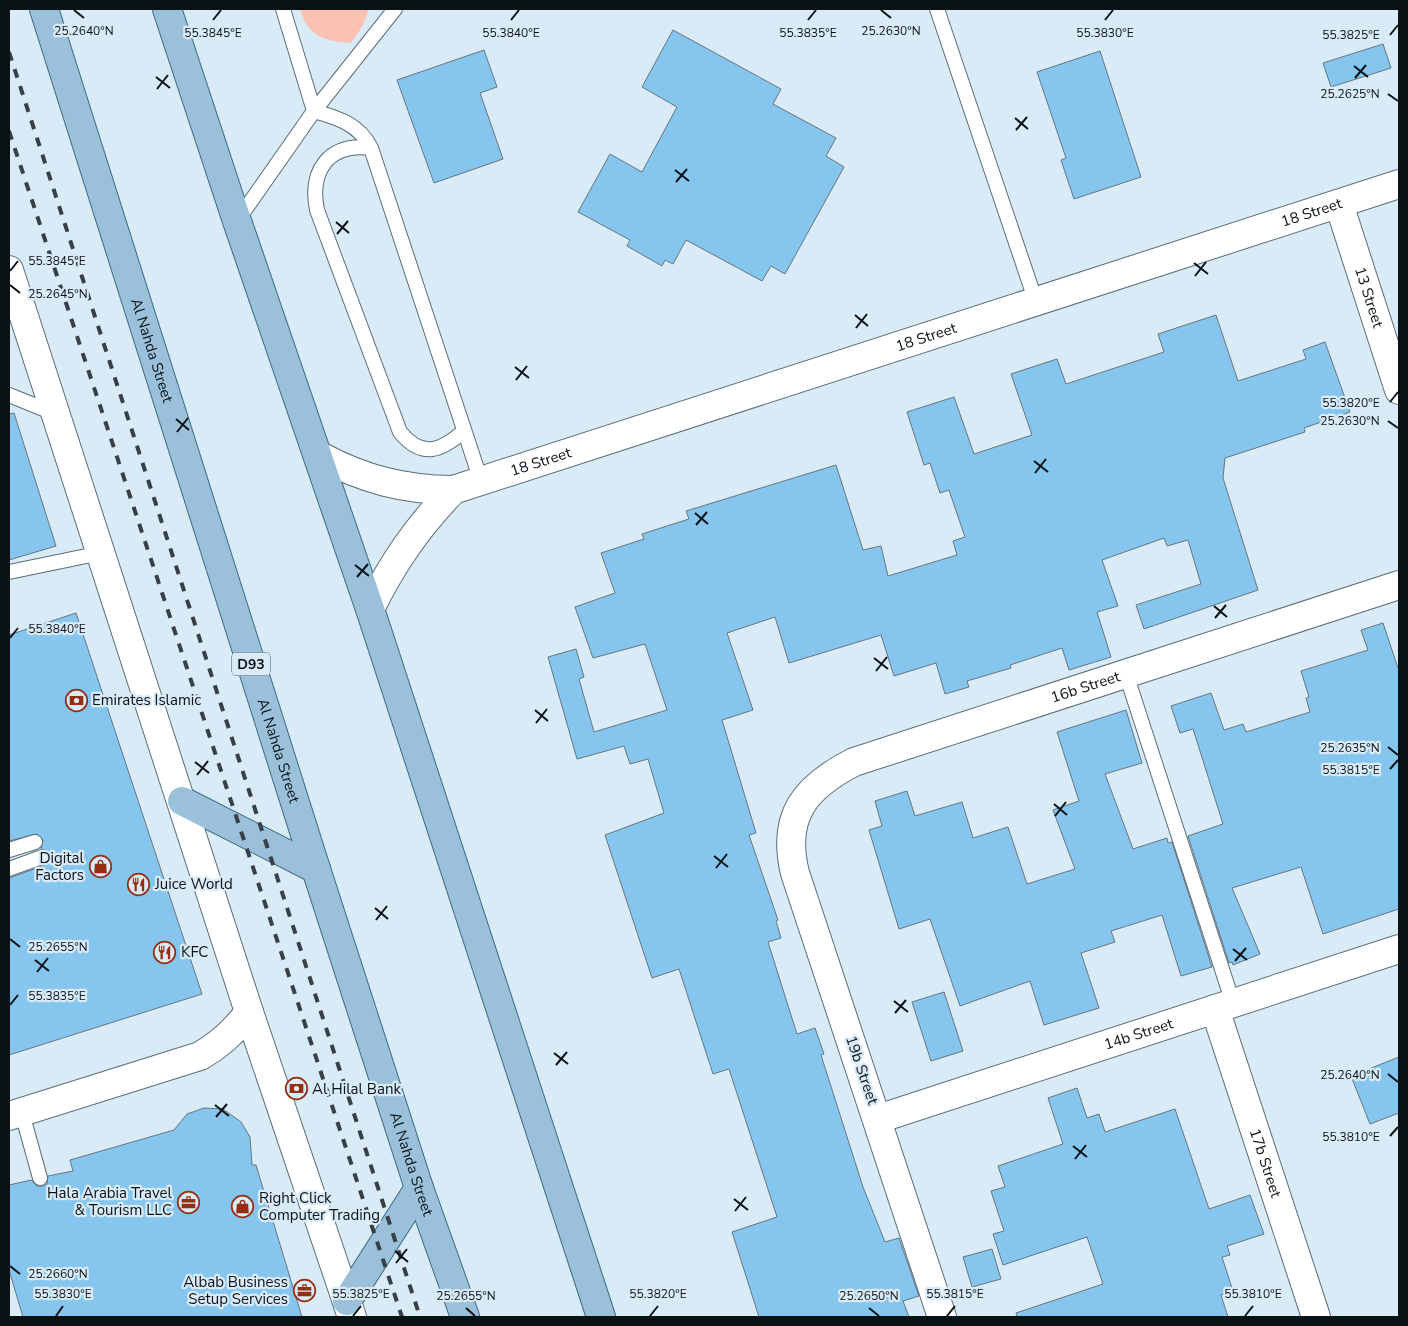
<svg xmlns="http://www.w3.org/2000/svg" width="1408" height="1326" font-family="'Nunito Sans',sans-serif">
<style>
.green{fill:#fbc1b2}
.building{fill:#86c6ee;stroke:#657681}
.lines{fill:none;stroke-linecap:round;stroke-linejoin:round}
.lane-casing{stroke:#5c6d78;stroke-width:16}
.street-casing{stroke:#5c6d78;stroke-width:30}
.primary-casing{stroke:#3c6984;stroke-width:30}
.lane{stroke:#fff;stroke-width:14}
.street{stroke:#fff;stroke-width:28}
.primary{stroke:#9ac1d9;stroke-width:28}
.rail{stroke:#364046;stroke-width:4;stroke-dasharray:9 9;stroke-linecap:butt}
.ticks{fill:none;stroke:#0b1216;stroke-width:2}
.labels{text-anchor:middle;stroke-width:4.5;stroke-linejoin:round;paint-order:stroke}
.shield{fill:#d8ebf7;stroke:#48535a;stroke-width:1}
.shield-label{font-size:14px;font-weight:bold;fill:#0b1216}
.street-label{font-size:15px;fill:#0b1216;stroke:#d8ebf7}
.poi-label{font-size:15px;fill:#0b1216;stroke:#d8ebf7;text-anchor:start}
.ticks-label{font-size:12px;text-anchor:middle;fill:#0b1216;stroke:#d8ebf7;stroke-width:4.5;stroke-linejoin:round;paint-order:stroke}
</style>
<rect width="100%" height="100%" fill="#d8ebf7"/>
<path class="green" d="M300 9H369L362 27 351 43C323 41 308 36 300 9Z"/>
<path class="building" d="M673 30 781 89 773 104 836 138 826 156 844 167 785 274 771 266 762 281 686 240 673 264 665 260 662 266 627 246 630 240 578 212 610 154 642 172 677 107 642 87Z
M1383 44 1391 68 1331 87 1323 63Z
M484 50 497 87 480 93 503 159 434 183 397 80Z
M1100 51 1141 177 1074 199 1061 160 1066 158 1037 72Z
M1216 315 1238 381 1306 359 1303 350 1325 342 1350 412 1304 428 1305 432 1225 458 1223 478 1258 590 1144 629 1136 605 1201 584 1188 540 1167 546 1164 538 1102 560 1118 606 1097 612 1111 657 1069 670 1062 648 1010 665 1011 668 967 681 969 687 945 694 936 663 894 676 881 635 789 663 775 617 727 633 753 710 722 720 756 833 749 835 778 920 776 921 781 938 768 942 797 1034 815 1028 824 1054 821 1055 863 1187 885 1242 899 1238 919 1296 903 1301 909 1317H759L732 1232 777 1217 729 1069 713 1074 679 969 652 978 605 835 664 813 648 759 630 764 624 746 577 759 548 657 576 649 584 677 579 679 594 732 667 710 645 644 593 658 575 607 615 593 601 553 644 539 642 534 689 519 686 511 836 465 863 550 881 546 888 576 957 555 953 541 965 537 949 490 940 493 930 463 924 465 907 412 954 397 974 454 1032 435 1011 374 1057 359 1066 384 1164 352 1158 334Z
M14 413 56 546 9 560V414Z
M76 613 202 994 9 1055V878L45 865 51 858 48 851 41 849 43 840 37 834 9 841V635Z
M1383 623 1399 671V909L1323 934 1301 867 1232 888 1260 954 1233 965 1232 962 1229 963 1188 836 1223 824 1193 729 1180 733 1171 706 1211 693 1224 730 1243 724 1246 732 1310 712 1306 698 1309 697 1301 671 1368 650 1361 630Z
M1126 710 1142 763 1105 774 1133 849 1167 838 1168 843 1172 842 1212 967 1181 976 1162 915 1111 931 1115 942 1081 953 1099 1008 1044 1025 1030 981 960 1006 930 919 899 929 869 830 882 826 875 801 907 791 915 816 962 802 973 838 1008 827 1027 884 1075 869 1053 810 1079 801 1057 732Z
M944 992 963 1051 931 1061 912 1002Z
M1399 1057V1113L1370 1124 1351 1076Z
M1077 1088 1087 1118 1099 1114 1105 1132 1175 1109 1209 1209 1250 1195 1264 1234 1227 1246 1230 1255 1222 1257 1233 1291 1221 1295 1228 1317H1017L1016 1313 1103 1284 1087 1237 1003 1265 993 1234 1004 1231 991 1191 1005 1187 998 1166 1063 1144 1048 1098Z
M204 1108 223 1109 241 1122 250 1137 252 1165H256L302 1317H23L9 1270V1185L31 1180 37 1186H43L47 1184 48 1176 73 1171 70 1160 174 1130 187 1114Z
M992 1249 1001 1279 972 1287 963 1257Z"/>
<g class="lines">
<defs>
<path id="lane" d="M283 9 314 111C338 118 359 124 371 148L481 481
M937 9 1036 302
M371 148C329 143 309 170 317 210L400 432C422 459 441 451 464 431
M237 221 314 111 395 9
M9 395 56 414
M9 572 101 553
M1126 674 1233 1003
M9 850 35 842
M9 869 42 857
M22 1113 40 1178"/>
<g id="street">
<path id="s1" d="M1339 204 1399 390"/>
<path d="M9 270 249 1012 352 1317"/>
<path id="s2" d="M320 456C363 479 404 490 453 490L1399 184"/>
<path d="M370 609C393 562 417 528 453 490"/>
<path id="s3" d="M1215 1009 1316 1317"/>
<path d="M9 1116 200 1056C221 1044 235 1031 249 1012"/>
<path id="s4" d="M878 1119 1399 949"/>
<path id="s5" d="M942 1317 795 873C781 816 805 787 854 762L1399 585"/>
</g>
<g id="primary">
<path id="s6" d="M44 9 316 869 419 1188 465 1317"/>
<path d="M167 9 237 221 370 609 601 1317"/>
<path d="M182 801 316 869"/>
<path d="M347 1301 419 1188"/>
</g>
</defs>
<use href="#lane" class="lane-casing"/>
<use href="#street" class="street-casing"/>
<use href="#primary" class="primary-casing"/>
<use href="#lane" class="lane"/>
<use href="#street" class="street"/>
<use href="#primary" class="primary"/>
<path class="rail" d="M9 52 420 1317
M9 131 402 1317"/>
</g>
<path class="ticks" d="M74 10 84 18M881 10 891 18M213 20 221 10M511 20 519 10M808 20 816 10M1105 20 1113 10M1390 35 1398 25M1354 66 1368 77M156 77 170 88M1355 78 1366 65M157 89 168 75M1388 94 1398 101M1015 118 1028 129M1016 130 1027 117M675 170 689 181M676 182 687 169M336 222 349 233M337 234 348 221M1194 263 1208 274M10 271 18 261M1195 276 1206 262M10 285 20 293M855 315 868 326M856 328 867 314M515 367 529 378M516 380 527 366M1390 402 1398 392M176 419 189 430M1388 421 1398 428M177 432 188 418M1034 461 1048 472M1035 473 1046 459M695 513 708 524M696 525 707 512M355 565 369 576M357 577 368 564M1214 606 1227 617M1215 618 1226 605M10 638 18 628M874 658 888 669M876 671 887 657M535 710 548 721M536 723 547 709M1388 747 1398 755M195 762 209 773M1390 769 1398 760M197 775 208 761M1054 804 1067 815M1055 816 1066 802M714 856 728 867M716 868 727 854M375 908 388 919M376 920 387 906M10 939 20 947M1233 949 1247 960M35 960 49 971M1235 961 1246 948M37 972 48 958M894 1001 908 1012M10 1005 18 995M895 1013 906 1000M554 1053 568 1064M556 1065 567 1052M1388 1074 1398 1082M215 1105 229 1116M216 1117 227 1104M1390 1136 1398 1127M1073 1146 1087 1157M1075 1159 1086 1145M734 1199 748 1210M735 1211 746 1197M395 1251 408 1262M396 1263 407 1249M10 1266 20 1274M466 1308 475 1316M869 1308 879 1316M56 1316 63 1306M353 1316 361 1306M650 1316 658 1306M947 1316 955 1306M1245 1316 1253 1306"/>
<defs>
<symbol id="bank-ring" viewBox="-11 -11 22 22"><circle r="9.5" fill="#d8ebf7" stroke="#962e13" stroke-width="1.5"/><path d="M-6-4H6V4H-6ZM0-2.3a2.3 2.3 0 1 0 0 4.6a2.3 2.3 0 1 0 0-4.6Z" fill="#962e13"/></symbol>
<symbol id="shop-ring" viewBox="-11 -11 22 22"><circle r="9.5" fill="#d8ebf7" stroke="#962e13" stroke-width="1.5"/><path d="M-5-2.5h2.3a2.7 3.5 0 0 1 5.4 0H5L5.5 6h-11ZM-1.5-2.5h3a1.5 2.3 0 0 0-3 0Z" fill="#962e13"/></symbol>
<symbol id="restaurant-ring" viewBox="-11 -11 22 22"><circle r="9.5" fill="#d8ebf7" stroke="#962e13" stroke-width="1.5"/><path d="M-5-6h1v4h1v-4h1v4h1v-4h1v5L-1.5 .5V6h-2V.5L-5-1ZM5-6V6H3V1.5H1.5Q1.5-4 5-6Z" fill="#962e13"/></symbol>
<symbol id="office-ring" viewBox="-11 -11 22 22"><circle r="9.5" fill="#d8ebf7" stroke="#962e13" stroke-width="1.5"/><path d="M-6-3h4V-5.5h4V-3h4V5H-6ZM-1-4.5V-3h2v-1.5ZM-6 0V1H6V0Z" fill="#962e13"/></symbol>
</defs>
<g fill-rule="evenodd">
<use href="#bank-ring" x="64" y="688" width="25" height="25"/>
<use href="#shop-ring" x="88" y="854" width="25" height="25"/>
<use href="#restaurant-ring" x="126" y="872" width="25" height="25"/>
<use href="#restaurant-ring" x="152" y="940" width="25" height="25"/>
<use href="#bank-ring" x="284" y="1076" width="25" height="25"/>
<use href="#office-ring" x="176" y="1190" width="25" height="25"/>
<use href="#shop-ring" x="230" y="1194" width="25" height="25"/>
<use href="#office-ring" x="292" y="1278" width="25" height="25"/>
</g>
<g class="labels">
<rect class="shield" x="232" y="652.5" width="38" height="23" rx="4"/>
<g class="shield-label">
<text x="251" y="669">D93</text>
</g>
<g class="street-label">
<text dy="5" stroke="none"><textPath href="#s2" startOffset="1041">18 Street</textPath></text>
<text dy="5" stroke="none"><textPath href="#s1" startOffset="98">13 Street</textPath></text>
<text dy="5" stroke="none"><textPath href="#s2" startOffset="636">18 Street</textPath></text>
<text dy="5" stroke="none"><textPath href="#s6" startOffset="358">Al Nahda Street</textPath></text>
<text dy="5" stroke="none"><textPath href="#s2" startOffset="231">18 Street</textPath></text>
<text dy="5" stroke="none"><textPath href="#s5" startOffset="850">16b Street</textPath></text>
<text dy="5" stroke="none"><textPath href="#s6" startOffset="778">Al Nahda Street</textPath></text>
<text dy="5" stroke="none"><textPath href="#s4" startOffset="274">14b Street</textPath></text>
<text transform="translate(862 1070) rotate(71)" y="5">19b Street</text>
<text dy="5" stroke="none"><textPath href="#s3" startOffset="162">17b Street</textPath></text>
<text dy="5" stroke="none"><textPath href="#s6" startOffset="1212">Al Nahda Street</textPath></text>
</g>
<g class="poi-label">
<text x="92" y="705">Emirates Islamic</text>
<text x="84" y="863" text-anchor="end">Digital<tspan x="84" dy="17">Factors</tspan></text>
<text x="155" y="889">Juice World</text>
<text x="181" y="957">KFC</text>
<text x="312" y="1094">Al Hilal Bank</text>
<text x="172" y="1198" text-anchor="end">Hala Arabia Travel<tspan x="172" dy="17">&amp; Tourism LLC</tspan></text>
<text x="259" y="1203">Right Click<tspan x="259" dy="17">Computer Trading</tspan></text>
<text x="288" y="1287" text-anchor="end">Albab Business<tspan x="288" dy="17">Setup Services</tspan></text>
</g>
</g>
<g class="ticks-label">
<text x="84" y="35">25.2640°N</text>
<text x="891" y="35">25.2630°N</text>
<text x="213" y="37">55.3845°E</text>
<text x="511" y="37">55.3840°E</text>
<text x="808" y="37">55.3835°E</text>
<text x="1105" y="37">55.3830°E</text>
<text x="1351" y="39">55.3825°E</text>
<text x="1350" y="98">25.2625°N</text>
<text x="57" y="265">55.3845°E</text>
<text x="58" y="298">25.2645°N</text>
<text x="1351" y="407">55.3820°E</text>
<text x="1350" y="425">25.2630°N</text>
<text x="57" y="633">55.3840°E</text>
<text x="1350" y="752">25.2635°N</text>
<text x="1351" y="774">55.3815°E</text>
<text x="58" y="951">25.2655°N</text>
<text x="57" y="1000">55.3835°E</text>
<text x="1350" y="1079">25.2640°N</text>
<text x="1351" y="1141">55.3810°E</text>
<text x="58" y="1278">25.2660°N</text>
<text x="63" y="1298">55.3830°E</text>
<text x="361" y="1298">55.3825°E</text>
<text x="658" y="1298">55.3820°E</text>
<text x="955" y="1298">55.3815°E</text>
<text x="1253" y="1298">55.3810°E</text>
<text x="466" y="1300">25.2655°N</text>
<text x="869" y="1300">25.2650°N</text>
</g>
<rect width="1408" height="1326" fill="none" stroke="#0b1216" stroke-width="20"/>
</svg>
